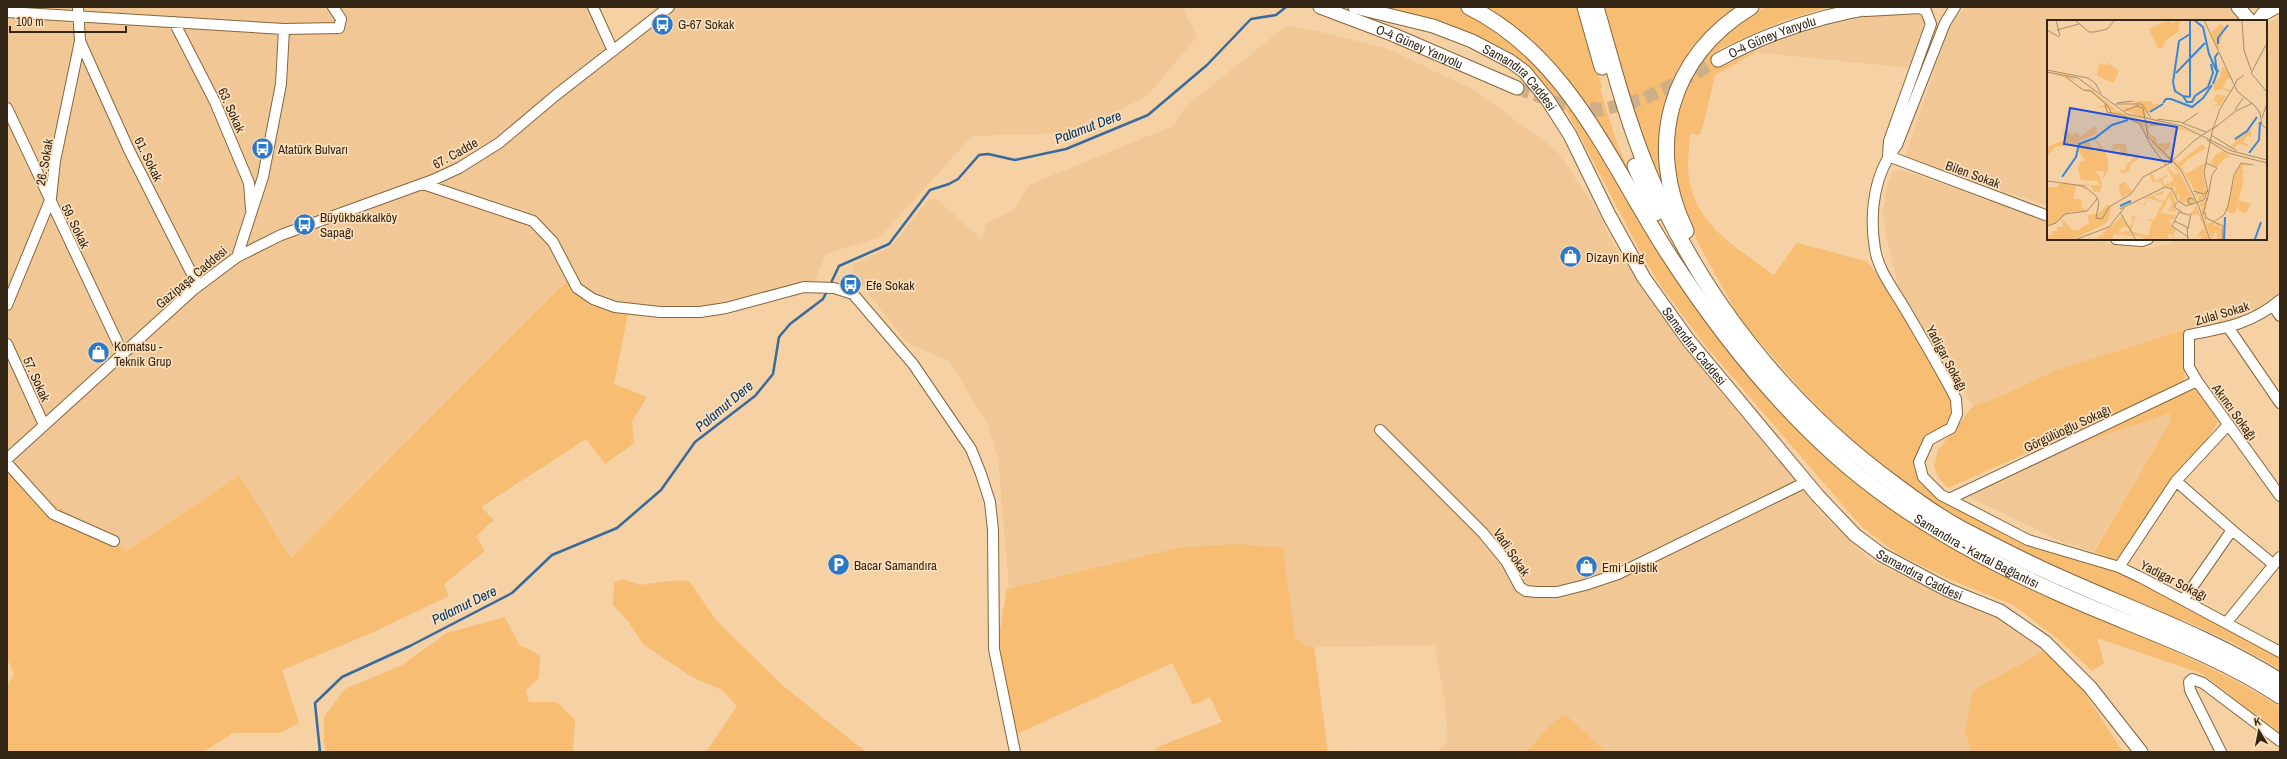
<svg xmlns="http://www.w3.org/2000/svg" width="2287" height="759" font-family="'Archivo Narrow',sans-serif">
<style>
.built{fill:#f1c895}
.green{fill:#f6bd73}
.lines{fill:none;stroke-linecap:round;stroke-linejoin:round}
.stream{stroke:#386a9e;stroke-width:2.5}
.major-tunnel{stroke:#ceaf87;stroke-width:13;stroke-dasharray:13 6;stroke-linecap:butt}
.minor-casing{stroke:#86663d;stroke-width:12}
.major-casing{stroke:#86663d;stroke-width:15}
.highway-casing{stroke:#86663d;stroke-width:17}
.minor{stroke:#fff;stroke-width:10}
.major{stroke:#fff;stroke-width:13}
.highway{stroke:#fff;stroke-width:15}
.labels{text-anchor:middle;stroke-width:3.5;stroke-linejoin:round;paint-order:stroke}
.poi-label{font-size:13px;fill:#342615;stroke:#fcdfbc;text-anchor:start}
.street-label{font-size:13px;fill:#342615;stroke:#fcdfbc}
.water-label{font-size:14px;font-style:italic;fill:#00386c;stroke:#fcdfbc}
.inset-river{fill:none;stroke:#3987d9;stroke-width:2}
.inset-road{fill:none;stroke:#a88d6b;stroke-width:1}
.view{fill:#1d4ed8;fill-opacity:0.15;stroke:#1d4ed8;stroke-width:2}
.inset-edge{fill:none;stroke:#342615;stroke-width:2}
</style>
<rect width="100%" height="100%" fill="#f5d1a4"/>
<path class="built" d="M7 7H597L614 42 656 7H1182L1197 37 1147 96 1072 133 972 136 880 237 826 254 813 284 720 307 611 309 567 281 433 418 291 558 239 475 127 551 9 475 7 477Z
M1966 7H2232L2246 21H2048V206L1905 157 1951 21Z
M1919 10 1928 17 1926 29 1910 68 1753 52 1794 35 1848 18Z
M2280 16V295L2257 312 2240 320 2187 329 2056 370 1999 397 1973 406 1900 290 1888 246 1883 216 1887 185 1892 173 1901 170 1911 173 2048 222V239H2096L2111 244 2149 248 2169 244 2176 239H2266V118L2268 108 2266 27 2271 21Z
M1286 26 1321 32 1388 49 1474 90 1556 150 1598 212 1612 242 1665 320 1738 412 1806 482 1815 507 1871 561 1994 617 2044 651 1972 691 1965 733 1972 752H1606L1566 715 1554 721 1526 752H1438L1448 741 1445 702 1435 645 1307 647 1295 636 1283 548H1177L1009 588 998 457 987 423 949 361 906 342 853 273 854 264 891 247 927 201 936 198 982 240 986 223 1013 211 1029 185 1173 126 1186 106Z
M2170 413V422L2093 552 2058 540 1968 496V489L2075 446Z"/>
<path class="green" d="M1374 7H1460L1484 21 1528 53 1582 122 1721 341C1763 396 1810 449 1865 491 1913 528 1968 559 2023 585 2110 626 2198 655 2280 707V735L2203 674 2097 638 2104 663 2092 671 2058 639 2013 605 1949 579 1898 554 1861 526 1704 344 1661 286 1643 257 1568 113 1536 72 1507 50 1465 31Z
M1478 7H1580L1602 88 1600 89 1617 143 1629 171 1628 173 1596 119 1566 78Z
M1603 7H1739C1677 45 1645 121 1666 191H1664L1644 143Z
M1766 7H1829L1785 20 1719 49 1717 55 1728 64 1753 52 1754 53 1715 75 1703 126 1699 135 1690 134C1689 145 1688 156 1688 167 1690 223 1735 246 1774 275L1797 243 1866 261 1877 274 1953 400C1954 426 1948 426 1926 438L1919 479 1960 510 2118 571 2159 591 2280 657V669L2237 645 2182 619 2181 621C2116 592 2048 567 1985 533 1904 490 1832 428 1773 357 1762 345 1750 332 1741 319 1732 307 1726 292 1718 279 1692 234 1670 187 1675 134 1679 80 1716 28 1766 7Z
M567 281 589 305 628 313 614 384 647 397 632 422 634 443 605 464 586 439 481 507 494 520 476 536 485 551 444 584 449 596 367 635 282 670 299 723 280 733H233L203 752H7V687L14 673 7 659V477L9 475 127 551 239 475 291 558Z
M2187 329 2184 383 1948 488 1938 477 1934 466 1938 450 1973 406 1999 397 2056 370Z
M2197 387 2218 422 2127 566 2094 552 2170 422V413L2075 446Z
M1237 544 1283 548 1295 636 1307 647H1314L1328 752H1157L1155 748 1222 722 1210 697 1193 705 1172 663 1015 735 997 648 1007 589 1177 548Z
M623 579 639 585 679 580 689 581 716 620 783 686 866 752H706L737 706 722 690 692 677 643 644 628 621 613 605 614 583Z
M505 617 519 645 540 655 539 678 526 690 529 702H556L575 720 573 752H326L324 742V717L345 689 402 665 447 633Z
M2044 651 2073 675 2123 752H1972L1965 733 1972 691Z
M1566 715 1606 752H1526L1554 721Z"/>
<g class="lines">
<path class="stream" d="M830 285 839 266 889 244 930 190 949 184 958 179 979 155 988 154 1015 160 1066 149 1148 115 1207 65 1251 19 1276 15 1286 7
M320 752 315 703 342 677 410 646 512 593 552 555 617 528 661 490 695 442 755 396 773 374 779 337 790 324 823 299 827 291"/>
<path class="major-tunnel" d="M1517 88 1557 103 1601 110 1643 99 1689 77 1718 60"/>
<defs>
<path id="minor" d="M593 7 613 51
M1955 7 1945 23 1897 145C1874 173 1869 213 1875 249 1878 270 1894 290 1905 309 1922 338 1940 368 1956 399L1957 414 1951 428 1929 440 1919 462 1923 477 1941 495 2028 540 2119 567 2142 578 2280 652
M1866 11 1920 8 1926 11 1931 24 1889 141 1888 156
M7 12 284 29 339 28 341 19 333 7
M174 22 215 102 249 183 251 209
M80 41 129 150 198 286
M7 108 123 354
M1888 156 2048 216
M423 184 533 221 553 242 577 288 593 299 615 307 660 312H700L726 308 804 287 834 288 853 294 913 364 971 449 981 474 990 502 993 530 994 649 1015 752
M2116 239 2142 241 2148 239
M237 257 263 177 281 84 284 29
M2280 300C2252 324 2224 328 2189 335V367L2197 381 2280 496
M7 305 51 198 55 161 80 41 78 7
M2273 306 2280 316
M2228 327 2280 403
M7 344 44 425
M1380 430 1483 533 1506 561 1520 587 1526 591 1537 592H1557L1585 585 1618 574 1806 482
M7 459 193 290 237 257 281 235 433 180 459 168 499 143 556 95 669 7
M7 463 53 514 114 541
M2176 481 2228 425
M1949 499 2197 381
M2119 567 2176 481 2232 530
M2184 599 2232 530 2273 564
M2227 622 2280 557
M2221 752 2190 690 2189 682 2192 679 2203 683 2280 741"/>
<g id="major">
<path id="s1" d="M1320 7 1394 35 1517 88"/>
<path id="s2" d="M1355 7 1433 26 1472 41 1510 61 1525 72 1547 99 1570 135 1609 215 1644 278 1689 341 1818 496 1855 535 1882 555 1948 590 2000 611 2045 642 2090 687 2141 752"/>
<path d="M2238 7 2250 21"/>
<path d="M2258 21 2263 14 2276 7"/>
<path id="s3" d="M1718 60C1767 33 1819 16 1874 7"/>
</g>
<g id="highway">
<path id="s4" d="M1469 7C1570 57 1611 166 1669 255 1717 329 1771 398 1837 457 1901 514 1978 557 2056 592 2130 626 2211 650 2280 696"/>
<path d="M1585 7 1602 67"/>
<path d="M1596 7C1612 62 1626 118 1648 171 1699 296 1788 407 1897 486 1917 501 1938 516 1960 528 1987 542 2014 556 2042 569 2121 606 2205 634 2280 681"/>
<path d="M1635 166 1656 213"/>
<path d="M1686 231C1645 146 1669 56 1751 7"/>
</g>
</defs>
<use href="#minor" class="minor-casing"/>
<use href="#major" class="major-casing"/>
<use href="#highway" class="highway-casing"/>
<use href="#minor" class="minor"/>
<use href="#major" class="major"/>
<use href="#highway" class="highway"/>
</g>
<defs>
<symbol id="bus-disc" viewBox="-11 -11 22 22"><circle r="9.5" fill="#2b79c8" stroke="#fcdfbc"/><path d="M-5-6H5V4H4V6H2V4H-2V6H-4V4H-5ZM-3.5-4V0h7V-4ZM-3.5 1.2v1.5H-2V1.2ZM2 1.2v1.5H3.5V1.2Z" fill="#fff"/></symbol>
<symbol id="shop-disc" viewBox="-11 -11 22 22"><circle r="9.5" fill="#2b79c8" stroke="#fcdfbc"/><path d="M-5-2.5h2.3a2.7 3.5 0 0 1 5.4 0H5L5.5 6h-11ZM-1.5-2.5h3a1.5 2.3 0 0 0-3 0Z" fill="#fff"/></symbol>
<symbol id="parking-disc" viewBox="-11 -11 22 22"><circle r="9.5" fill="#2b79c8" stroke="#fcdfbc"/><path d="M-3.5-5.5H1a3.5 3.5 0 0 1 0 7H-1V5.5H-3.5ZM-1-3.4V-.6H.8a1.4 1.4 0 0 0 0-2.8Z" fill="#fff"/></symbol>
</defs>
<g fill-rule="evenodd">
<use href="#bus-disc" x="650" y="12" width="25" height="25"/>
<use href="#bus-disc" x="250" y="136" width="25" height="25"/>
<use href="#bus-disc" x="292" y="212" width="25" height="25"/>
<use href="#shop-disc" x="1558" y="244" width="25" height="25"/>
<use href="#bus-disc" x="838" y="272" width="25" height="25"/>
<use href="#shop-disc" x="86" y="340" width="25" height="25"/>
<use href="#parking-disc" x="826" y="552" width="25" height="25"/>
<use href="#shop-disc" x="1574" y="554" width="25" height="25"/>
</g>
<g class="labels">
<g class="poi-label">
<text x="678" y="29">G-67 Sokak</text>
<text x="278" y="154">Atatürk Bulvarı</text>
<text x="320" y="222">Büyükbakkalköy<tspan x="320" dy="15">Sapağı</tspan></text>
<text x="1586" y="262">Dizayn King</text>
<text x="866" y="290">Efe Sokak</text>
<text x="114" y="351">Komatsu -<tspan x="114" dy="15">Teknik Grup</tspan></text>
<text x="854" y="570">Bacar Samandıra</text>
<text x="1602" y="572">Emi Lojistik</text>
</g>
<g class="street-label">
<text dy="5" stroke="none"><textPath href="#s3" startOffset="59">O-4 Güney Yanyolu</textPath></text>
<text dy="5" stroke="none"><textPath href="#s1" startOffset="107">O-4 Güney Yanyolu</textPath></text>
<text dy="5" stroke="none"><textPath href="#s2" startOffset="183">Samandıra Caddesi</textPath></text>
<text transform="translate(232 110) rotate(66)" y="5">63. Sokak</text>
<text transform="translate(455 153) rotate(-29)" y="5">67. Cadde</text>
<text transform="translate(149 159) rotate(64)" y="5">61. Sokak</text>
<text transform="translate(44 162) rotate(-80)" y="5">26. Sokak</text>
<text transform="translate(1973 174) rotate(20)" y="5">Bilen Sokak</text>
<text transform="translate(76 226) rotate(64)" y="5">59. Sokak</text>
<text transform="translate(191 277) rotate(-40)" y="5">Gazipaşa Caddesi</text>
<text transform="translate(2222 313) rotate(-16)" y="5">Zulal Sokak</text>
<text dy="5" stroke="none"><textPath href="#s2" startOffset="507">Samandıra Caddesi</textPath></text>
<text transform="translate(1947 358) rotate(62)" y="5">Yadigar Sokağı</text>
<text transform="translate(37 379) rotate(66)" y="5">57. Sokak</text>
<text transform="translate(2235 412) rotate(54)" y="5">Akıncı Sokağı</text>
<text transform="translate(2067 428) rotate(-25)" y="5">Görgülüoğlu Sokağı</text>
<text dy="5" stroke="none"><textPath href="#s4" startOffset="756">Samandıra - Kartal Bağlantısı</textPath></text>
<text transform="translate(1512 552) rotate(56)" y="5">Vadi Sokak</text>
<text dy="5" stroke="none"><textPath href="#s2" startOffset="831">Samandıra Caddesi</textPath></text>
<text transform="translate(2174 580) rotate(27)" y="5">Yadigar Sokağı</text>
</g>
<g class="water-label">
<text transform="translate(1088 127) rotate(-21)" y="5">Palamut Dere</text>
<text transform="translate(724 406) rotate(-40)" y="5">Palamut Dere</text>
<text transform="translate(464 605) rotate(-26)" y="5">Palamut Dere</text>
</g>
</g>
<g transform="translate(2047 20)">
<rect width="220" height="220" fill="#f5d1a4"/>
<path d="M122 0 125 3 133 0 131 12 119 20 116 27 111 29 102 9ZM173 4 178 7 171 18 176 12 171 30 164 13ZM59 42 72 50 67 63 50 56 52 43 61 46ZM178 47 186 60 180 58 176 68 184 70 182 72 175 69 167 71V65L174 56V48ZM0 53 20 56 28 59 30 65 37 69 45 70 68 89 66 91 60 87 63 93 69 90 97 101 98 110 96 105 103 122 109 129 123 139 130 147 148 183 139 185 140 183V181L136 184 142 173 136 161 142 173 135 184 132 181 133 175 129 174 131 175 129 177 128 172 129 167 127 166 126 169 121 166 114 168 116 166 113 161 106 162 102 154 105 153 108 161 120 155 121 156 115 160 118 165 127 160 118 146 115 147 118 146 123 152 120 145 126 153 131 155V152L129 148 127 151 129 146 125 142 106 128 93 103 74 94 61 93 60 88 48 87 59 85 43 71 36 69 31 66 27 60ZM169 74 179 76 173 86H166L170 84V82L167 81ZM86 81H103L108 86 110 83 113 84 107 90 100 93 99 90 101 98 148 109 157 114 145 108 97 98 80 91 72 86 82 87 89 84ZM98 101 131 106 155 116 116 104 103 105 101 110 104 115 108 116 111 124 123 122V126L118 132 131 143 155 124 159 128 141 139 134 147 139 154 158 143 156 155 160 174 157 179 152 182 151 176 157 174H153L150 175 149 177 147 173H150L135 150 106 124 100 111 101 106 105 103 101 106 100 111ZM48 106 50 108 49 114 31 122V124L8 127 0 136V127L18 120 16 113 20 110 25 115 31 112 33 117ZM204 109V117L200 116 196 122 202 125 200 127 192 123 187 128 183 127 189 121 187 119ZM47 120 51 121 58 131 61 139V150L56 159 57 151H48L54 158 53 160 55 162V164L53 172H47L43 165 37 166 41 171 29 165 26 179H34V186L39 191 22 192 9 203 0 206V167H11L12 164 54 165 50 161 34 160 31 148 33 141H38L32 131 33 124 42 121 47 132 52 127ZM66 124H79L80 137 79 139 78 135 71 136V133L74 132 73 129 65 131ZM177 131 184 138 179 137 170 147 163 143 170 133ZM91 134V139L84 144 82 151 75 154 73 150H78L79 145ZM194 144 202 145 196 146 195 150H197L195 157 197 158 189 192 182 194 183 192 179 191 188 155ZM77 161 85 172 74 178 72 165ZM120 169 117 170 115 176 114 174 108 176 109 179 101 177 117 181 124 170 129 182 126 187 131 192 121 191 127 179 125 182 122 177 114 193 129 195 127 199 121 200 129 210 126 215 128 219 124 214 121 215 122 220H106V214L105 220H96V217L86 215 83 211 82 206 85 204 86 196 83 203 85 195 95 199 88 197 84 211 101 216 105 202 98 199 107 200 116 182 101 178 98 185 89 183 97 184 100 179 97 178 106 175 108 177 107 175ZM159 180 160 186 157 193 160 204 167 201 170 203 167 204V206L171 204 176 207V209L173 205 172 207 176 209 174 220 169 219 170 218 169 210 164 220 154 188H157L156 190V191L160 184 156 188 152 184ZM192 180 204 184 199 193 191 190ZM60 184 64 188 61 201 58 204 24 220H0L1 215 5 216 4 211H12L9 208 16 206 14 198 25 210H31L42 203 41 195 53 193ZM149 185 158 205 162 220 153 219 157 212 153 217 150 216 157 207 151 194 144 195ZM75 196 81 208 76 206 70 213 82 211 85 216 67 214 65 220H48Z" fill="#f6bd73"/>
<path class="inset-river" d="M147 0 156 7 162 34 169 50 172 51M171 24V18L181 5M129 53 158 23M166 64 170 53 168 37 171 33M136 76 128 71 126 62 132 21 143 14M143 77 136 76 140 82H145L148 76 161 67 166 53 164 44M143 77V0M116 83 119 79H124L145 87 156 78 165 65M103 92 116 84M188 119 200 111 210 97M202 133 212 120 213 102M15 157 29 137 32 124 48 118 65 105 81 100M73 186 84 181M208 219 214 202M177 220 178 197"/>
<path class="inset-road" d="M9 0 13 16M28 0 42 12H48L60 9 68 0M157 0 190 71 208 86 213 93 215 105 220 109M195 0 197 30 204 50M0 10 12 17M10 10 32 4M0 50 41 58 48 63 54 73M0 52 31 58 80 94 135 106 185 131 220 140M19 57 36 70 44 71 61 86 65 94M188 65 190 60 197 55M219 71 204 53 220 23M70 83 86 81M58 84 60 92 75 95 93 104 104 126 119 145M68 84H95L104 98M188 90 196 78M77 91 90 86 96 88 101 117 134 150 152 187 163 220M215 98 220 83M110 99 133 102 159 112M136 103 151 93M103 105H121M166 109 189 91 206 83M164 115 190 131M160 120 181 133 220 143M123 143 148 120 166 108M159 143 170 148M194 143 206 145M0 161 37 166 49 176 52 182 49 198 55 199 62 187 84 174 96 157 123 143M146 171 157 174 160 171M161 172 157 153 165 112 173 89 187 66M160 181 165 155 170 148M130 182 127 187 135 192M146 184H142L141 179 145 178 148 181M73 189 118 167 125 169 131 181 139 186 157 180 161 170M73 192 89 220M158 192 159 198 176 206 175 220M156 195 160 178M127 201 140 207 141 219M168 201 177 195 181 186 187 155 194 143M0 206 9 203 18 194 40 191 51 178M141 209 144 193M141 217 125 206 132 192 142 195M27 220 62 207 77 188"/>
<path class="view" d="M23 88 130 107 124 142 17 124Z"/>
<rect width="220" height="220" class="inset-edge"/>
</g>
<rect width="2287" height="759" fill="none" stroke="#342615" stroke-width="16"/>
<g transform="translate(2259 731) rotate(350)" stroke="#fcdfbc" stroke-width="3" paint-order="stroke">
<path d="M0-3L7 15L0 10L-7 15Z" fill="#342615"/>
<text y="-6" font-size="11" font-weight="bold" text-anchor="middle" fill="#342615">K</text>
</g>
<path d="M10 26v6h116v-6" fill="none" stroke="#342615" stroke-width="2"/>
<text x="16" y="26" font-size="12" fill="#342615" stroke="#fcdfbc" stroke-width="3" paint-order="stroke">100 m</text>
</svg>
